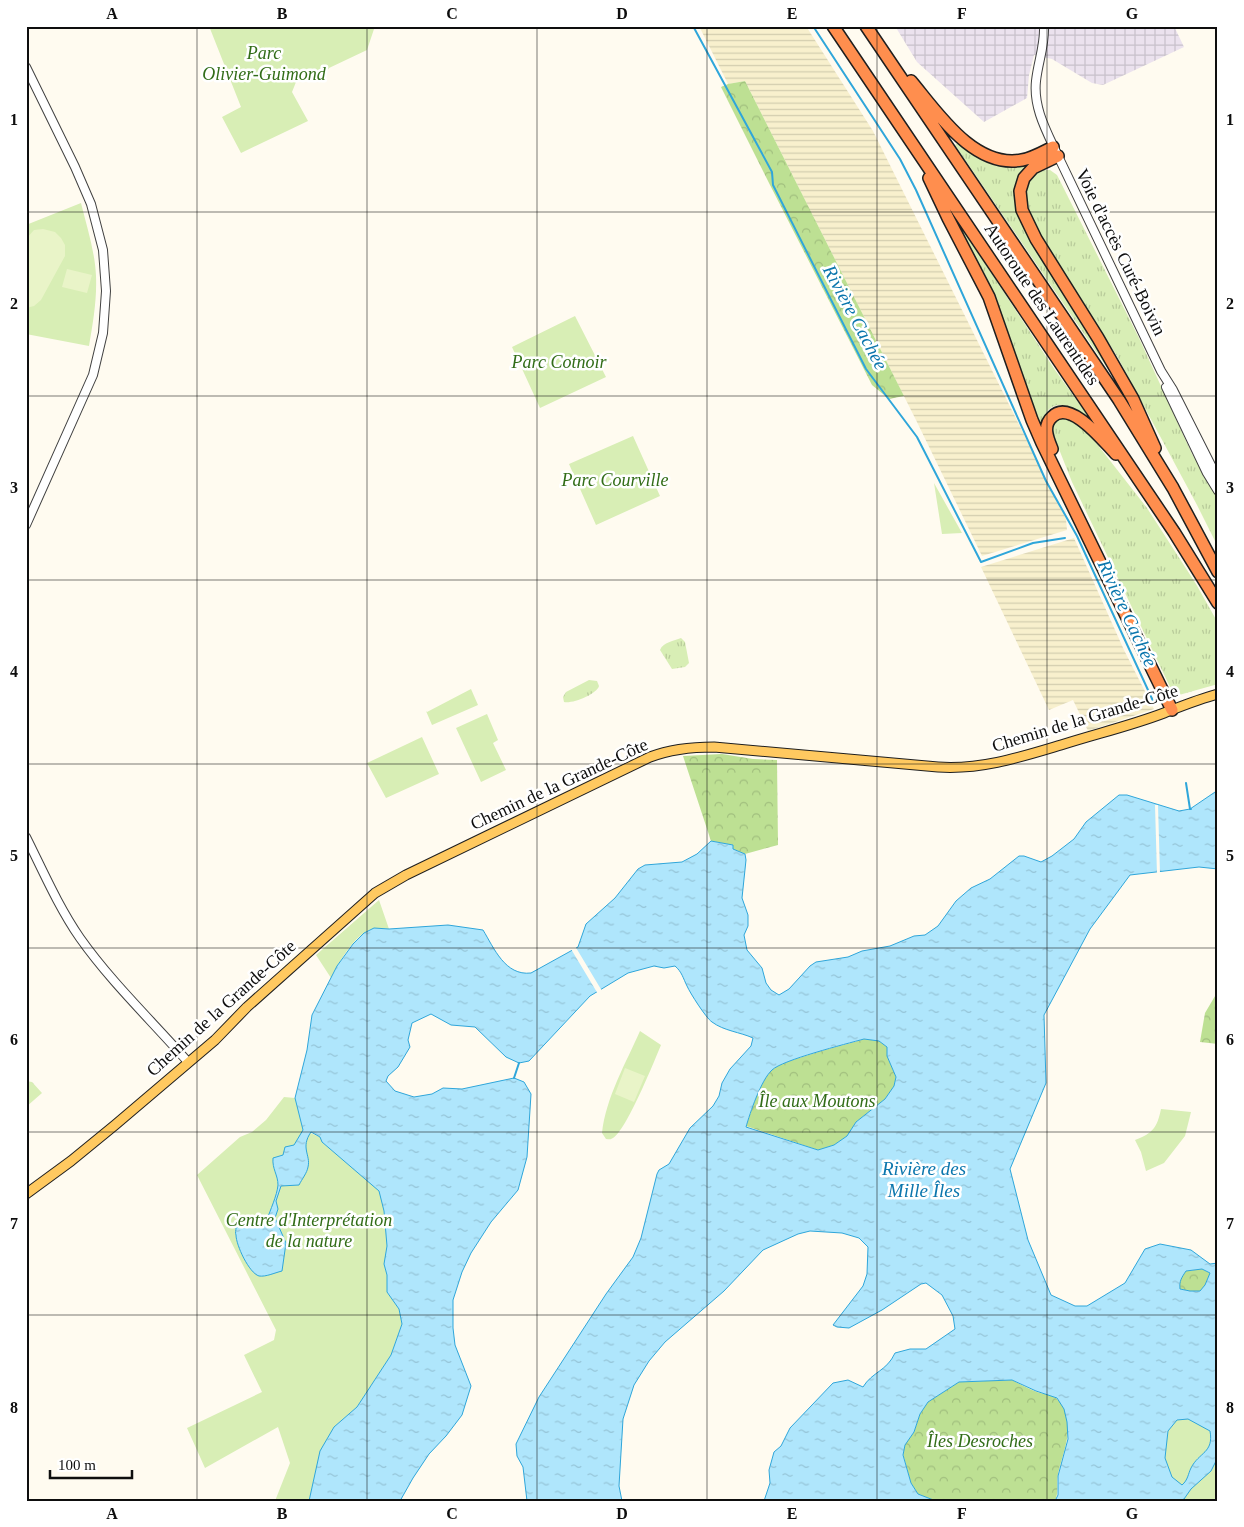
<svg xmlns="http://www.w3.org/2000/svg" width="1244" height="1527" font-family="'Times New Roman',serif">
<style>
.industrial{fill:url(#industrial-grid)}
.farmland{fill:url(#farmland-rules)}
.grass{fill:url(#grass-tufts)}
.forest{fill:url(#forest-crowns)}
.park{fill:#d8eeb5}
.pitch{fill:#e9f4c8}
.water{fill:url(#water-ripples);stroke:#2fa6da;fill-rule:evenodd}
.pier{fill:#fffbf0}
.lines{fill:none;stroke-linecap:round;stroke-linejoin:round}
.stream{stroke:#2fa6da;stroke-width:2}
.minor-casing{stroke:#414141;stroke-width:10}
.major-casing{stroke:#1f1f1f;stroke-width:11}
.highway-casing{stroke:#1f1f1f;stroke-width:14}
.minor{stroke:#fff;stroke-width:8}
.major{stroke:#ffc960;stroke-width:9}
.highway{stroke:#ff8e4e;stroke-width:11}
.grid{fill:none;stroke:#0e0e0e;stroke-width:1;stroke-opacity:0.55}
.labels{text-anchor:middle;stroke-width:5;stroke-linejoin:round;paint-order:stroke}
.park-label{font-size:18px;font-style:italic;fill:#326d18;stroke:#fff}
.street-label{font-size:18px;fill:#0e0e0e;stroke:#fff}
.water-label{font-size:19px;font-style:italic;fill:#0b76ad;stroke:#fff}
.neatline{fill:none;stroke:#0e0e0e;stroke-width:2}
.grid-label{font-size:16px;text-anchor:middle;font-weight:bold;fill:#0e0e0e}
</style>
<defs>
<pattern id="industrial-grid" width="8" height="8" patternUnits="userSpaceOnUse" patternTransform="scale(1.25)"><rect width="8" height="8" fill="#ebe2ee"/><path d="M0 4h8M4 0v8" fill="none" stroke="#c8c1cb"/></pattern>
<pattern id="farmland-rules" width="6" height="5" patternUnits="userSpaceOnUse" patternTransform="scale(1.25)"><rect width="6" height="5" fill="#f8f0cd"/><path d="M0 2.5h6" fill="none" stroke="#d3cdaf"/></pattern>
<pattern id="grass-tufts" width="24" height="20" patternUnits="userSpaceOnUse" patternTransform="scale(1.25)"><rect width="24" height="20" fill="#d8eeb5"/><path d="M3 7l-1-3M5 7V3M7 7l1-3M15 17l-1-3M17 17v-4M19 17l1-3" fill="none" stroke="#b8cb9a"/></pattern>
<pattern id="forest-crowns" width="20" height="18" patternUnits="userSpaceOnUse" patternTransform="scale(1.25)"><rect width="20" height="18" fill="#bde093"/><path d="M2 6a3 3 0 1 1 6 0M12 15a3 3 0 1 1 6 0" fill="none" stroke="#a1bf7e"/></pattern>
<pattern id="water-ripples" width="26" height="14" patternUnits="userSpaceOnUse" patternTransform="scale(1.25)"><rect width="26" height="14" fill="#afe6fc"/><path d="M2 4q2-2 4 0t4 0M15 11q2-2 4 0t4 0" fill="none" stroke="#95c4d7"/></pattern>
</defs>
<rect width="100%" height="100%" fill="#fffbf0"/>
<path class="industrial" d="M895 26H1174L1184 47 1103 85 1092 83 1052 59 1034 55 1029 75 1027 98 984 122 917 62Z"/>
<path class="farmland" d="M699 26H806L873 131 1066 519 1067 530 982 556 916 420 745 81 728 84Z
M1074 538 1124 650 1154 709 1088 731 1073 700 1049 710 981 567Z"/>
<path class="grass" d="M959 142C980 153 1007 176 1031 162L1016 199 1115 373 1112 375 955 145Z
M1050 170 1057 175 1139 338 1192 454 1218 496V547L1197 505 1117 356 1041 238C1033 222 1014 183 1038 172 1042 170 1046 170 1050 170Z
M963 230 1055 370 1086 413 1088 416 1086 417C1068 401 1045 398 1041 428H1040C1024 381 1009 332 990 286 982 267 970 250 961 231Z
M1066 418 1075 421 1090 435 1147 508 1196 584 1218 623V684L1179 695 1171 689 1072 482 1055 439 1052 428 1054 422 1057 419Z
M681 638 685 642 689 663 685 667 672 669 660 650C663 642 674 641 681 638Z
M589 680 597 681 599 686C597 694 573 704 564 702L563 697 566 692Z
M26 1081 32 1082 42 1093 26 1107Z"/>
<path class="forest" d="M745 81 904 396 889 399 872 385 770 185 721 87 728 84Z
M722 754 753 759 777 760 778 845 745 854 733 849V845L711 841 683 756Z
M1218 991V1044L1200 1042 1205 1013Z
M864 1039 879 1041 887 1047V1056L896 1077 894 1086 885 1099 856 1122 847 1136 834 1145 818 1150 746 1126C752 1110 759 1082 772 1070 782 1060 846 1045 864 1039Z
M1202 1269 1210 1273 1205 1285 1200 1291H1190L1180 1289C1179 1281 1181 1277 1186 1271Z
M1012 1380C1020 1384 1028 1389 1037 1392 1043 1394 1054 1395 1058 1400 1078 1421 1063 1451 1058 1474 1056 1484 1059 1492 1055 1501H936L918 1494 911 1483 903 1454 905 1444 914 1432 920 1414 928 1402 959 1382Z"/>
<path class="park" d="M209 26H375L367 50 329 68 322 79 298 77 292 92 308 121 241 153 222 117 241 107Z
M81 203C87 227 95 252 96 276 97 300 93 323 89 346L26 334V225Z
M575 316 606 377 540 408 512 347Z
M633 436 660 496 596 525 569 464Z
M934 483 962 533 942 534Z
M471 689 478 705 432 725 426 711 427 712Z
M487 714 498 740 493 743 506 770 481 782 456 728Z
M422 737 439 774 386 798 367 763Z
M379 900 389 929C383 929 377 928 372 929 355 934 339 962 331 978L316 955Z
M640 1031 661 1045C654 1062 626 1131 613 1138 610 1140 609 1139 606 1139L602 1133C606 1097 626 1063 640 1031Z
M284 1097 295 1098 303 1130 320 1137 322 1142 380 1191 384 1211 387 1246 384 1264 387 1275V1292L399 1309 402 1324 391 1355 357 1407 334 1427 313 1482 309 1501H275L290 1463 278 1427 205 1468 187 1428 262 1392 244 1355 274 1340 276 1330 197 1175 240 1137 252 1132 266 1120Z
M1161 1109 1191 1112 1185 1136 1164 1163 1146 1171 1141 1152 1135 1140C1153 1133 1157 1128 1161 1109Z
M1177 1404 1218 1417V1501H1152L1157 1422Z"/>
<path class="pitch" d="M43 229 55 232 61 238 65 245V256L41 300 34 306 26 308V239L34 230Z
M67 269 92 275 87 293 62 287Z
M625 1068 645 1076 634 1102 615 1094Z"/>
<path class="water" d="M1218 790V869L1199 867 1130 875 1090 929 1044 1015 1046 1083 1010 1169 1028 1240 1051 1295 1075 1306H1087L1125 1283 1145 1249 1160 1244 1191 1250 1210 1264 1218 1263V1457L1211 1471 1191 1489 1184 1499 1180 1501H1055L1058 1495V1476L1068 1439 1067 1422 1064 1409 1057 1398 1036 1391 1012 1380 959 1382 928 1402 920 1414 914 1432 905 1445 903 1455 911 1483 918 1494 936 1501H764L770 1483 769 1470 774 1452 781 1446 790 1428 833 1383 848 1380 863 1387C872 1372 887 1371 895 1353L910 1349H926L955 1329 953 1316 942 1295 926 1283 921 1284 882 1310 849 1328 837 1327 833 1325 863 1286 867 1274 868 1247 859 1238 842 1233 810 1231 798 1234 763 1250 724 1291 665 1342 649 1361 634 1385 623 1419 619 1486 622 1501H527L523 1467 517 1456 516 1444 539 1397 606 1294 633 1257 641 1238 657 1174 659 1170 669 1164 690 1128 713 1106 719 1096 722 1083 730 1069 751 1046 753 1038C740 1032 724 1031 712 1022 706 1018 690 993 687 986 683 978 682 972 675 966L664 968 654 966 628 973 590 996 529 1061 519 1063 506 1057 475 1027 451 1025 431 1014 412 1023 408 1040 410 1047 398 1067 388 1076 386 1081 395 1091 414 1097 432 1094 443 1088 462 1089 514 1078 524 1082 531 1094 527 1157 518 1190 491 1222 471 1253 462 1272 453 1300V1328L455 1345 471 1386 462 1415 446 1436 429 1454 413 1478 400 1501H309L320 1451 334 1427 357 1407 391 1355 402 1324 399 1309 387 1292V1275L384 1264 387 1246 384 1211 379 1191 322 1142 320 1137 311 1132C300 1148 311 1155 308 1167 307 1173 302 1179 299 1185L281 1186 276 1201 278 1209 275 1218 286 1243 282 1271C274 1273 266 1277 259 1276 249 1273 236 1245 236 1235 235 1233 236 1230 236 1228L243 1223 258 1224 267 1220C270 1210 277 1196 278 1185 278 1175 272 1169 273 1158L283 1155 285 1147 294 1145 303 1130 295 1098 307 1050 312 1015 337 966 353 944 364 933 374 928 389 929 448 925 483 930C494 948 505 976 531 973L578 947 586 924 615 898 638 869 645 865 682 862 697 854 711 841 733 845V849L745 854 746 860 742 898 748 915V926L744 935 747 950 762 968 766 983 771 990 779 995 789 989 810 966 816 962 848 957 862 951 890 946 914 936 925 935 938 926 956 901 971 888 990 879 1019 856H1024L1041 862 1052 856 1074 839 1086 822 1119 795H1127L1179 811 1190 809ZM864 1039 879 1041 887 1047V1056L896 1077 894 1086 885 1099 856 1122 847 1136 834 1145 818 1150 746 1127C750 1113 761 1080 772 1070 782 1060 846 1044 864 1039ZM1202 1269 1210 1273 1205 1285 1200 1291H1190L1180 1289C1179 1281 1182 1277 1186 1271ZM1188 1419 1210 1431C1214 1453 1199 1452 1191 1468 1188 1474 1188 1480 1182 1485L1172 1477 1165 1458 1168 1431 1177 1420Z"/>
<path class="pier" d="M1155 805H1158L1160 874 1157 875Z
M575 946 602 991 598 994 571 949Z"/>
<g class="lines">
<path class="stream" d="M693 26 772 172 773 185 866 369 917 437 981 562 1033 543 1065 538
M813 26 900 159 916 190 1046 481 1077 536 1154 703
M1186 783 1190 809H1191
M514 1078 519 1063"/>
<defs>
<path id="minor" d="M1044 26C1045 45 1038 62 1036 81 1033 108 1047 132 1058 156L1161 371 1173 390 1218 479
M26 67 75 167 91 204 103 250 106 291 103 333 93 375 26 525
M1166 387 1207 473 1218 491
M26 837C43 871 58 906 80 938 111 982 152 1021 188 1062"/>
<path id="major" d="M26 1194 71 1161 115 1125 215 1040 247 1007 375 893 406 875 650 757C671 749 692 747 714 747L938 767C981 770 1021 757 1061 745 1095 734 1130 726 1164 713 1182 706 1199 699 1218 694"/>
<path id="highway" d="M833 26 1174 532 1218 603
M866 26 1119 400 1173 488 1218 572
M911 81C937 112 974 169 1022 160 1033 158 1043 152 1053 147
M1058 156 1033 168 1024 178 1020 191 1022 210 1036 239 1098 338 1133 399 1155 448
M929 178 948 218 989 297 1032 420 1042 443 1172 710
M1052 449C1048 439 1042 426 1052 417 1070 398 1104 442 1116 454"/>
</defs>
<use href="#minor" class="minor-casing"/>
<use href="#major" class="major-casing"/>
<use href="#highway" class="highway-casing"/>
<use href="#minor" class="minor"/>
<use href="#major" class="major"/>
<use href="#highway" class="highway"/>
</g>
<path class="grid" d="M197 26V1501M367 26V1501M537 26V1501M707 26V1501M877 26V1501M1047 26V1501M26 212H1218M26 396H1218M26 580H1218M26 764H1218M26 948H1218M26 1132H1218M26 1315H1218"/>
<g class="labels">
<g class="park-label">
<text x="264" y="59">Parc<tspan x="264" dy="21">Olivier-Guimond</tspan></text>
<text x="559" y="368">Parc Cotnoir</text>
<text x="615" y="486">Parc Courville</text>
<text x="817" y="1107">Île aux Moutons</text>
<text x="309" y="1226">Centre d'Interprétation<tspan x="309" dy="21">de la nature</tspan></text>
<text x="980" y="1447">Îles Desroches</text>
</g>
<g class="street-label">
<text transform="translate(1121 252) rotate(64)" y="6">Voie d'accès Curé-Boivin</text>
<text transform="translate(1042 304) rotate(56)" y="6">Autoroute des Laurentides</text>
<text transform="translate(1085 718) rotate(-17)" y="6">Chemin de la Grande-Côte</text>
<text transform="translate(559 784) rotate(-25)" y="6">Chemin de la Grande-Côte</text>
<text transform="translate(221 1008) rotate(-42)" y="6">Chemin de la Grande-Côte</text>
</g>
<g class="water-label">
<text transform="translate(856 317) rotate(62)" y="7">Rivière Cachée</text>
<text transform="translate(1128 613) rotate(65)" y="7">Rivière Cachée</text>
<text x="924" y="1175">Rivière des<tspan x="924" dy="22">Mille Îles</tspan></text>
</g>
</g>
<rect width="1244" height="1527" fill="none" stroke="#ffffff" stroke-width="55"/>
<path d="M50 1470v8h82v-8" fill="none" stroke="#0e0e0e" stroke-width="2.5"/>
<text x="58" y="1470" font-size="15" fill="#0e0e0e" stroke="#ffffff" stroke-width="4" paint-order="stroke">100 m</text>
<rect x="28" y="28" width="1188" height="1472" class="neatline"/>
<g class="grid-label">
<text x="112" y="19">A</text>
<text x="282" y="19">B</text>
<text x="452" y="19">C</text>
<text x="622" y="19">D</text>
<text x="792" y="19">E</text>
<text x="962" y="19">F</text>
<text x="1132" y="19">G</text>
<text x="14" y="125">1</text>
<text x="1230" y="125">1</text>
<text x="14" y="309">2</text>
<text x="1230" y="309">2</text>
<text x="14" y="493">3</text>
<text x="1230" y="493">3</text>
<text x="14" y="677">4</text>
<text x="1230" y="677">4</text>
<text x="14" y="861">5</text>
<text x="1230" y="861">5</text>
<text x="14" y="1045">6</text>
<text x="1230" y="1045">6</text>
<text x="14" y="1229">7</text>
<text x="1230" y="1229">7</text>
<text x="14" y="1413">8</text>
<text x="1230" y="1413">8</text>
<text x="112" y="1519">A</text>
<text x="282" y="1519">B</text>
<text x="452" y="1519">C</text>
<text x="622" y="1519">D</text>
<text x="792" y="1519">E</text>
<text x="962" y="1519">F</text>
<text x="1132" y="1519">G</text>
</g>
</svg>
